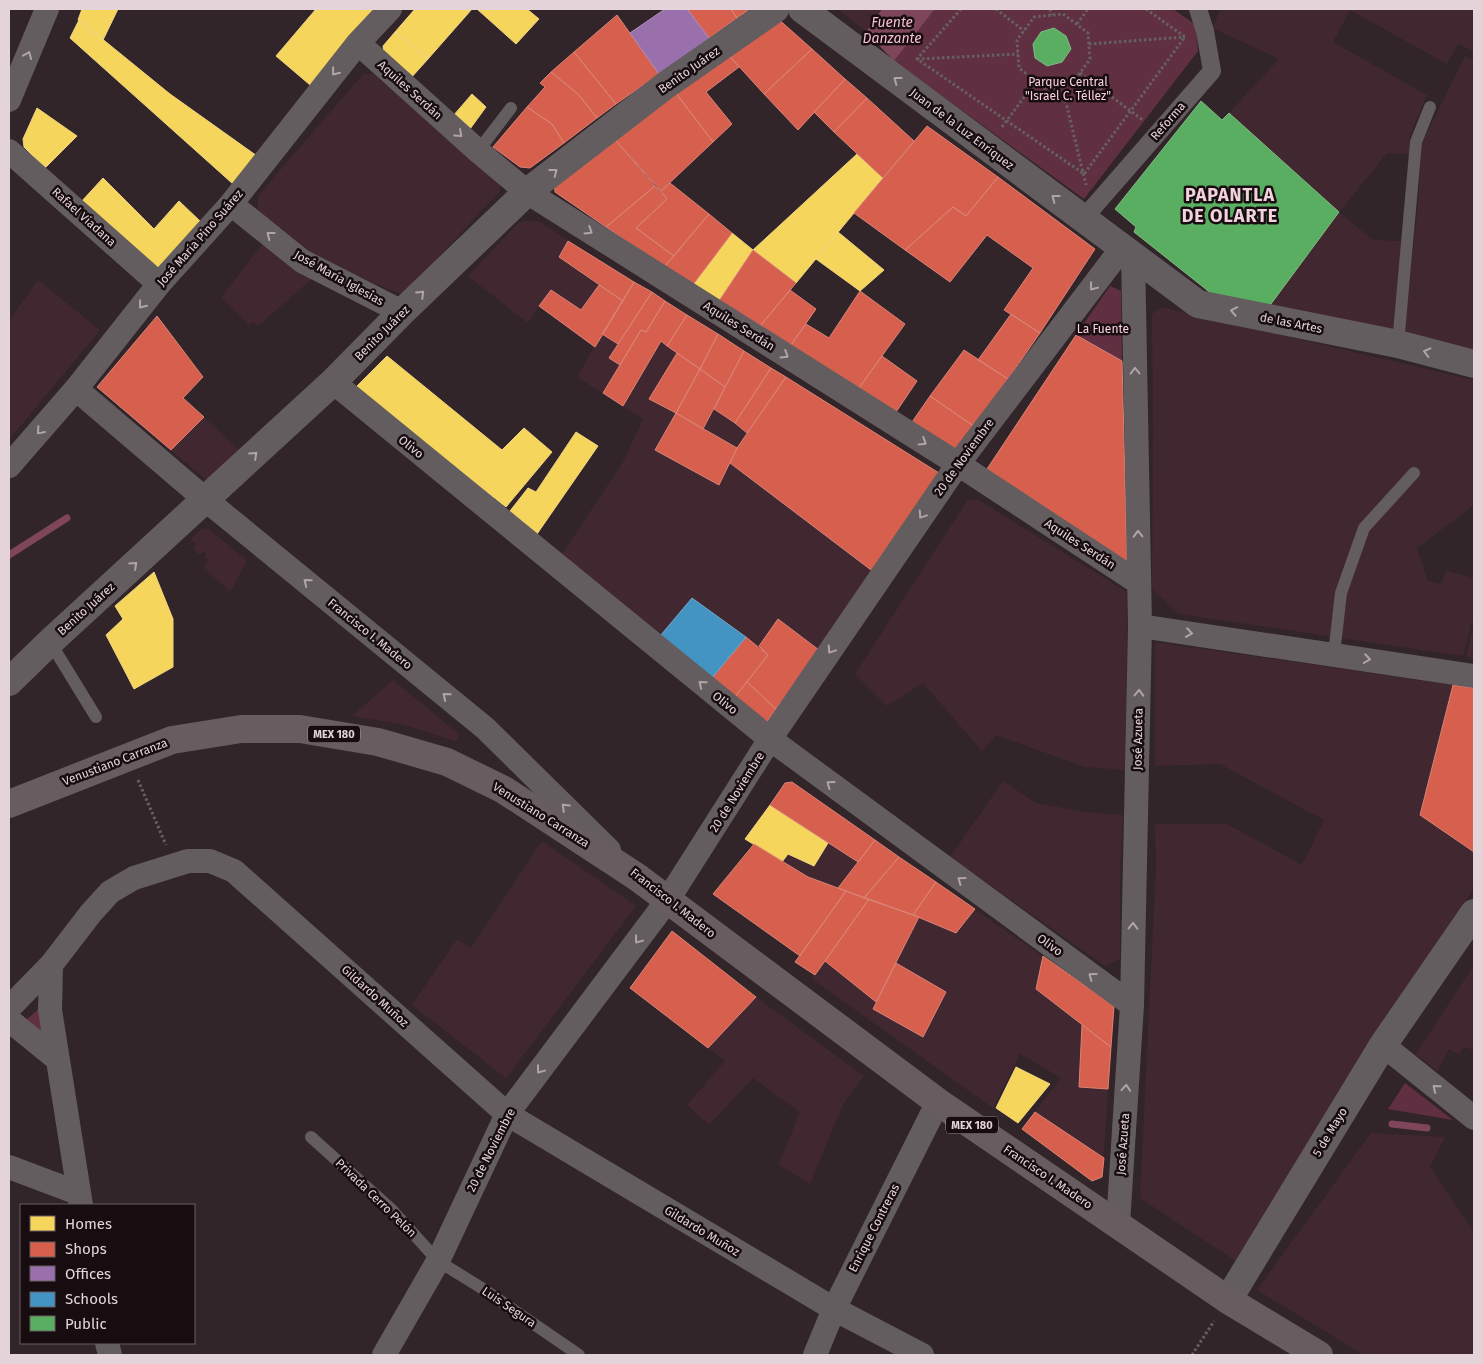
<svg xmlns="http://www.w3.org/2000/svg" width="1483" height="1364" font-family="'Fira Sans',sans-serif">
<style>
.built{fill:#412730}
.green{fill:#602f41}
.water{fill:#7f465b}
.homes{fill:#f6d55c;stroke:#f1d582}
.shops{fill:#d6604d;stroke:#da8377}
.offices{fill:#9970ab;stroke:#b08eb9}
.schools{fill:#4393c3;stroke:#73a6ca}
.public{fill:#5aae61;stroke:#83b985}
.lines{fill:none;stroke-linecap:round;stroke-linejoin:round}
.stream{stroke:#7f465b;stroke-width:7}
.path{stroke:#676062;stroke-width:3;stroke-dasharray:2.5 2.5;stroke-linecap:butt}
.service{stroke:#635d5f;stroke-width:12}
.pedestrian{stroke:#635d5f;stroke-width:18}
.minor{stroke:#635d5f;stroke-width:24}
.tertiary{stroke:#635d5f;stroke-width:28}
.primary{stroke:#675d60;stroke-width:28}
.oneway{stroke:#b0a4a8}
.labels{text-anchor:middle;stroke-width:5;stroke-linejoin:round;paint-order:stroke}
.shield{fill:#170d11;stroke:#a6989d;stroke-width:1}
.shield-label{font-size:11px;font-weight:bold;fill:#e4d4d9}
.street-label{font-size:12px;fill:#e4d4d9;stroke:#170d11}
.park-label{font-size:12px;fill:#f9d1dd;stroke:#170d11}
.water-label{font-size:14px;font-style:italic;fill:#f9bfd2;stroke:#170d11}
.district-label{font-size:18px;font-weight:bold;letter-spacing:1px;fill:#f2d3dd;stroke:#170d11}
</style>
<rect width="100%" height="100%" fill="#312529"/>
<path class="built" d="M838 9H882L866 32Z
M1221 9H1474V51L1458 44 1447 64 1350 10 1333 42 1427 95 1410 135 1409 154 1387 153 1339 212 1373 240 1403 241 1397 332 1268 308 1339 212 1229 113 1279 59 1212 28Z
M1465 56 1474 60V350L1404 334 1418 205 1421 145Z
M363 74H373L499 180 500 191 403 295 311 257 258 211V196Z
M538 221 939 473 942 481 766 723 562 554 623 462 643 419 577 377 594 347 539 306 528 323 468 276 519 222Z
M264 242 314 277 258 326 253 322 249 325 221 297Z
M38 280 100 330 9 440V321Z
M1161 307 1474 380V505L1417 548 1428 581 1441 584 1446 571 1474 578V613L1463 656 1179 614 1152 589 1153 431 1152 314Z
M204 417 241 452 209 482 171 450Z
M977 499 1127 592 1126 770 1085 767 996 735 982 751 923 683 887 706 855 674 967 501Z
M202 528 209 529 247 561 230 592 203 567 209 560 205 557 207 555 204 551 199 555 193 548 196 545 191 539Z
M1474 624V658L1466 657Z
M1155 642 1453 685 1420 815 1474 852V888L1237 1262 1140 1198 1156 867 1155 824H1227L1302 865 1324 820 1220 764 1155 766Z
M393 680 460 735 455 741 405 725 352 716Z
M1003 781 1036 803 1086 812 1123 815 1120 874V959L1105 966 950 857Z
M792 782 1114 1006 1102 1177 1092 1181 1022 1129 1061 1078 1020 1054 993 1108 812 979 869 899 808 877 745 839 785 783Z
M542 841 636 906 506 1078 412 1005 457 939 471 948Z
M672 931 756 997 864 1076 843 1104 810 1184 779 1165 800 1112 753 1078 709 1125 687 1105 725 1061 630 988Z
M1474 965V1050L1463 1047 1459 1055 1449 1049 1437 1071 1416 1054Z
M1371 1133 1445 1137 1430 1167 1474 1232V1355H1364L1257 1290Z"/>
<path class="green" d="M935 9H1173L1196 25 1198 51 1084 199 894 61Z
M1110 286 1121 291 1122 361 1076 335Z
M47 1002 49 1040 27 1019Z
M1405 1083 1453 1120 1388 1109Z"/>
<path class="water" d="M882 9H935L894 61 866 32Z"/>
<path class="homes" d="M82 9H118L103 40 78 20Z
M316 9H385L316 90 276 56Z
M415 9H472L428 59 395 32Z
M477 9H527L539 19 516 44Z
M79 20 170 94 257 156 233 184 70 38Z
M395 32 428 59 410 79 384 55 383 46Z
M472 94 486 107 470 129 453 116Z
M37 108 77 136 45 168 24 147 23 139Z
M857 154 883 178 796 283 753 250Z
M103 178 154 229 179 201 201 222 161 268 149 267 81 202Z
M838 232 884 270 860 291 816 259Z
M732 233 753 250 717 304 692 286Z
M387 356 502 450 524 428 552 452 506 507 354 389Z
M576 432 598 446 537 534 510 511 528 488 536 492Z
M154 572 173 619V667L134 689 106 635 123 619 115 606Z
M770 805 828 843 814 866 788 854 782 862 745 839Z
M1016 1067 1050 1084 1018 1123 996 1108Z"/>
<path class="shops" d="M687 9H731L737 18 709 38Z
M731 9H750L737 18Z
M617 15 659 74 616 104 574 52Z
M776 17 812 49 764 94 724 50Z
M812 49 845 79 798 130 764 94Z
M724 50 739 67 706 92 732 124 713 142 672 88Z
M574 52 616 104 597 118 578 94 551 72Z
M551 72 578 94 597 118 564 143 552 124 527 107 545 87 540 83Z
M845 79 867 98 834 132 814 112Z
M672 88 713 142 661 191 610 134Z
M867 98 914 141 883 178 834 132Z
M527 107 552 124 564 143 530 168 520 167 493 147Z
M927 126 998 177 966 216 953 207 905 250 854 213Z
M610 134 655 186 606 227 555 192 554 178Z
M998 177 1095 249 1040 333 1004 310 1033 268 987 235 950 282 905 250 953 207 966 216Z
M670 183 709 214 674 256 636 228 667 199 661 191Z
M655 186 667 199 636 228 674 256 664 267 606 227Z
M709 214 732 233 692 286 664 267Z
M568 241 634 282 623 301 559 257Z
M753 250 796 283 756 331 717 304Z
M634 282 652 292 618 344 602 334Z
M599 285 623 301 595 347 539 306 551 290 581 310Z
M790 290 816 309 786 352 756 331Z
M860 291 905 324 856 392 786 352 806 324 829 338Z
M652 292 665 301 646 332 641 330 620 365 609 358Z
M665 301 687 315 667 346 661 341 623 406 603 393 641 330 646 332Z
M1011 314 1040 333 1008 379 978 360Z
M687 315 718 334 700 369 667 346Z
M157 316 203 377 183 398 204 417 171 450 97 387Z
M718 334 744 351 725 387 700 369Z
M1076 335 1122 361 1127 561H1114L983 475Z
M964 350 1008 379 975 427 930 396Z
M744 351 771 368 735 423 714 409Z
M677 353 700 369 676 413 649 399Z
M882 356 917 381 894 415 856 392Z
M771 368 786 377 747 433 735 423Z
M700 369 725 387 703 429 676 413Z
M786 377 939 473 875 573 730 463 737 448Z
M930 396 975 427 957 453 910 425Z
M676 413 737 448 719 485 655 450Z
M778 619 819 650 776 709 747 682 768 655 759 646Z
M746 637 768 655 734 698 711 679Z
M747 682 776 709 766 723 734 698Z
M1453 685 1474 688V852L1420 815Z
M792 782 875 840 858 862 770 805 785 783Z
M875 840 899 857 864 898 838 888Z
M754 844 808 877 846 891 800 956 713 894Z
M899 857 936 882 913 915 864 898Z
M936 882 975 909 956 933 913 915Z
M846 891 869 899 815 975 795 962Z
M869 899 919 917 876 1002 825 961Z
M672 931 756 997 708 1048 630 988Z
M1043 956 1114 1006 1111 1047 1036 989Z
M896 963 946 992 923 1037 873 1009Z
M1082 1025 1111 1047 1108 1089 1079 1087Z
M1035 1112 1104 1158 1102 1177 1092 1181 1022 1129Z"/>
<path class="offices" d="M665 9H687L709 38 659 74 630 33Z"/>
<path class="schools" d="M692 598 746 637 711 679 660 636Z"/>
<path class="public" d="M1054 28 1066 36 1071 49 1062 62 1047 66 1035 58 1033 44 1041 32Z
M1201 101 1222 120 1229 113 1339 212 1268 308 1217 298 1134 232 1136 227 1115 209Z"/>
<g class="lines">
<path class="stream" d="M9 555 67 518
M1392 1124 1427 1128"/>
<path class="path" d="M961 9 917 59 1084 174 1185 37 1146 9
M996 9 1024 31
M1050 9 1052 15
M1063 14 1088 33 1090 59 1080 73 1072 83 1047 90 1019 68 1017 40 1034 17Z
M1077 24 1088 9
M1089 44 1185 37
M917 59 1018 54
M1080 73 1144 121
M1062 86 1086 185
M1002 127 1036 81
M138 780 166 845
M1192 1355 1214 1321"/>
<path class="service" d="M478 151 511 108
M1398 344 1416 142 1430 107
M50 642 96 717
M1334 654 1341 593 1364 528 1414 473
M311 1137 392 1210 438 1261 480 1287 579 1355"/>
<path class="pedestrian" d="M1083 219 1212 71 1205 31 1198 9"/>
<path class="minor" d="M358 43 478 151 527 192 958 464 1139 583
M9 100 47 9
M9 151 159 284
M231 204 302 261 402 312
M333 382 770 739 1132 1005
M76 389 206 500 485 728 609 850
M9 466 76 389 159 284 231 204 358 43 390 9
M1140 626 1474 676
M9 1008 51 965
M9 1020 57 1059
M1383 1045 1474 1118
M9 1167 78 1193
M81 1205 50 1010 51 965 91 913 110 892 134 878 188 861H210L234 871 507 1114 834 1309 922 1355
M1118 1224 1132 1005 1140 626 1133 254
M107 1343 110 1355
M384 1355 438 1261 507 1114 667 901 770 739 958 464 1122 248
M815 1355 834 1309 938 1102"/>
<path class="tertiary" d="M802 9 1198 304 1398 344 1474 364
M9 682 50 642 333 382 402 312 527 192 666 85 775 9
M1228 1300 1383 1045 1474 913"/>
<path class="primary" d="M9 804 172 740 241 729H300L378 742 447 762 504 790 637 877 938 1102 1228 1300 1319 1355"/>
</g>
<defs><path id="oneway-chevron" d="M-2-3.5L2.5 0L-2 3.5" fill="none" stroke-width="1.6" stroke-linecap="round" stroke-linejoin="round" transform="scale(1.25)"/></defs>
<g class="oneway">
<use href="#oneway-chevron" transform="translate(28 55) rotate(-67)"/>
<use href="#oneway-chevron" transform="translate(335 72) rotate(128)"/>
<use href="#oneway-chevron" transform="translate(897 80) rotate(-143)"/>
<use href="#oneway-chevron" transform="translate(459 134) rotate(42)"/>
<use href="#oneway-chevron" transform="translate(554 172) rotate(-38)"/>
<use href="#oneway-chevron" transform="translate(1055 198) rotate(-143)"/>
<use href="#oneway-chevron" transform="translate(589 231) rotate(32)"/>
<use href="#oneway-chevron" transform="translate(270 235) rotate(-142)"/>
<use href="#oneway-chevron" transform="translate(1093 287) rotate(127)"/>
<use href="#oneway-chevron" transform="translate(421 294) rotate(-44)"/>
<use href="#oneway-chevron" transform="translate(142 305) rotate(128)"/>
<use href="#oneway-chevron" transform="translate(1234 311) rotate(-169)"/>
<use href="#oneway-chevron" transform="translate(1427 352) rotate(-166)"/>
<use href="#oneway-chevron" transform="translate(785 355) rotate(32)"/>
<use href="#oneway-chevron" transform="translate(1135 371) rotate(-91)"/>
<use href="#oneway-chevron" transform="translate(40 431) rotate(131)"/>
<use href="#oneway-chevron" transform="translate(923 442) rotate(32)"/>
<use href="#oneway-chevron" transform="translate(254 455) rotate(-43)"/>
<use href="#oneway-chevron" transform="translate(922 515) rotate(124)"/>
<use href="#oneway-chevron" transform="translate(1138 534) rotate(-91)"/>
<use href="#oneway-chevron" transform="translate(134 565) rotate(-42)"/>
<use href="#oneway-chevron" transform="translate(307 582) rotate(-141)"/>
<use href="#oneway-chevron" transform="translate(1189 633) rotate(8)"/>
<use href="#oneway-chevron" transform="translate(831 650) rotate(124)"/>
<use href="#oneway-chevron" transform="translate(1367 659) rotate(9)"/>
<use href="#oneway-chevron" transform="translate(702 684) rotate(-141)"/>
<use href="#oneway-chevron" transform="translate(1139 693) rotate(-89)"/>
<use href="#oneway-chevron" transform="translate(446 696) rotate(-141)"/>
<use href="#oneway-chevron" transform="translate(830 784) rotate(-144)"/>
<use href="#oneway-chevron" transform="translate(565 807) rotate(-136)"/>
<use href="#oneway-chevron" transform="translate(961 880) rotate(-144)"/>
<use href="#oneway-chevron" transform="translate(1133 926) rotate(-89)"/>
<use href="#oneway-chevron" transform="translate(638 940) rotate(127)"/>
<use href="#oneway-chevron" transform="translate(1092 976) rotate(-144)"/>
<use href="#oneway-chevron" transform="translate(540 1070) rotate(127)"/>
<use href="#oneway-chevron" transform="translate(1126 1088) rotate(-86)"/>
<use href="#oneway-chevron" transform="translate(1436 1088) rotate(-141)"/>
</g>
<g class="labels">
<g class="shield">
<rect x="308" y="725.5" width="52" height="17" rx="4"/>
<rect x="946" y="1116.5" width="52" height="17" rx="4"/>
</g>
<g class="shield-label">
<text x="334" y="738">MEX 180</text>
<text x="972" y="1129">MEX 180</text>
</g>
<g class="street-label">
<text transform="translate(689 70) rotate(-35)" y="4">Benito Juárez</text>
<text transform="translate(410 90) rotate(42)" y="4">Aquiles Serdán</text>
<text transform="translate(1168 121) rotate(-49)" y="4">Reforma</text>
<text transform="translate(962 129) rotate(37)" y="4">Juan de la Luz Enríquez</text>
<text transform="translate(84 217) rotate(42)" y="4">Rafael Viadana</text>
<text transform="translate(200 238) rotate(-49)" y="4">José María Pino Suárez</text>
<text transform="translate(339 278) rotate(29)" y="4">José María Iglesias</text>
<text transform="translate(1291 323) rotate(11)" y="4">de las Artes</text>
<text transform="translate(739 326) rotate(32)" y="4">Aquiles Serdán</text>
<text transform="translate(382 333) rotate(-45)" y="4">Benito Juárez</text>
<text transform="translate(411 447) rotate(39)" y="4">Olivo</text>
<text transform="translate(964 457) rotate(-54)" y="4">20 de Noviembre</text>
<text transform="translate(1080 544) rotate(33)" y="4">Aquiles Serdán</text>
<text transform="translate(86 609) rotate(-42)" y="4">Benito Juárez</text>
<text transform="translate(370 634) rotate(39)" y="4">Francisco I. Madero</text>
<text transform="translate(725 703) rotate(39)" y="4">Olivo</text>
<text transform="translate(1138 739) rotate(-89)" y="4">José Azueta</text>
<text transform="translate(115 762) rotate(-21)" y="4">Venustiano Carranza</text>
<text transform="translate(737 792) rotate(-58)" y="4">20 de Noviembre</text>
<text transform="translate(541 815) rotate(32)" y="4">Venustiano Carranza</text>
<text transform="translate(673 903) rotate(38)" y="4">Francisco I. Madero</text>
<text transform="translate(1050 945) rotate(36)" y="4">Olivo</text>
<text transform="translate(375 996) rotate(42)" y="4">Gildardo Muñoz</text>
<text transform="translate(1330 1132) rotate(-59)" y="4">5 de Mayo</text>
<text transform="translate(1123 1144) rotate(-86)" y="4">José Azueta</text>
<text transform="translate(491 1150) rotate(-63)" y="4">20 de Noviembre</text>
<text transform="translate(1048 1177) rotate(34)" y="4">Francisco I. Madero</text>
<text transform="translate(376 1198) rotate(44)" y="4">Privada Cerro Pelón</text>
<text transform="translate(874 1228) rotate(-63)" y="4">Enrique Contreras</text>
<text transform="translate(702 1231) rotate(31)" y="4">Gildardo Muñoz</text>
<text transform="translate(509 1307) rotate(34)" y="4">Luis Segura</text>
</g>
<g class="park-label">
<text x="1068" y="86">Parque Central<tspan x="1068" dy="14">"Israel C. Téllez"</tspan></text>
<text x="1103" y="333">La Fuente</text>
</g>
<g class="water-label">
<text x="892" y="27">Fuente<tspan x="892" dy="16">Danzante</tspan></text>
</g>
<g class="district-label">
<text x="1230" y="201">PAPANTLA<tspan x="1230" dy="21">DE OLARTE</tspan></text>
</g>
</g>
<rect width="1483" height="1364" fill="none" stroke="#e4d4d9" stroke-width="20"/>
<rect x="20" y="1204" width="175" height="140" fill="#170d11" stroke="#695d61"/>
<rect x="30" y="1216" width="25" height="15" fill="#f6d55c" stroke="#695d61"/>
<text x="65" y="1229" font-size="15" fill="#e4d4d9">Homes</text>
<rect x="30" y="1242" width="25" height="15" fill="#d6604d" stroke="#695d61"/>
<text x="65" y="1254" font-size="15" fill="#e4d4d9">Shops</text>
<rect x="30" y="1266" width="25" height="15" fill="#9970ab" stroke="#695d61"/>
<text x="65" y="1279" font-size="15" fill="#e4d4d9">Offices</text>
<rect x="30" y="1292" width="25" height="15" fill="#4393c3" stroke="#695d61"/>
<text x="65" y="1304" font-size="15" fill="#e4d4d9">Schools</text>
<rect x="30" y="1316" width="25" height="15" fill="#5aae61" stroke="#695d61"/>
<text x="65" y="1329" font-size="15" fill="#e4d4d9">Public</text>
</svg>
